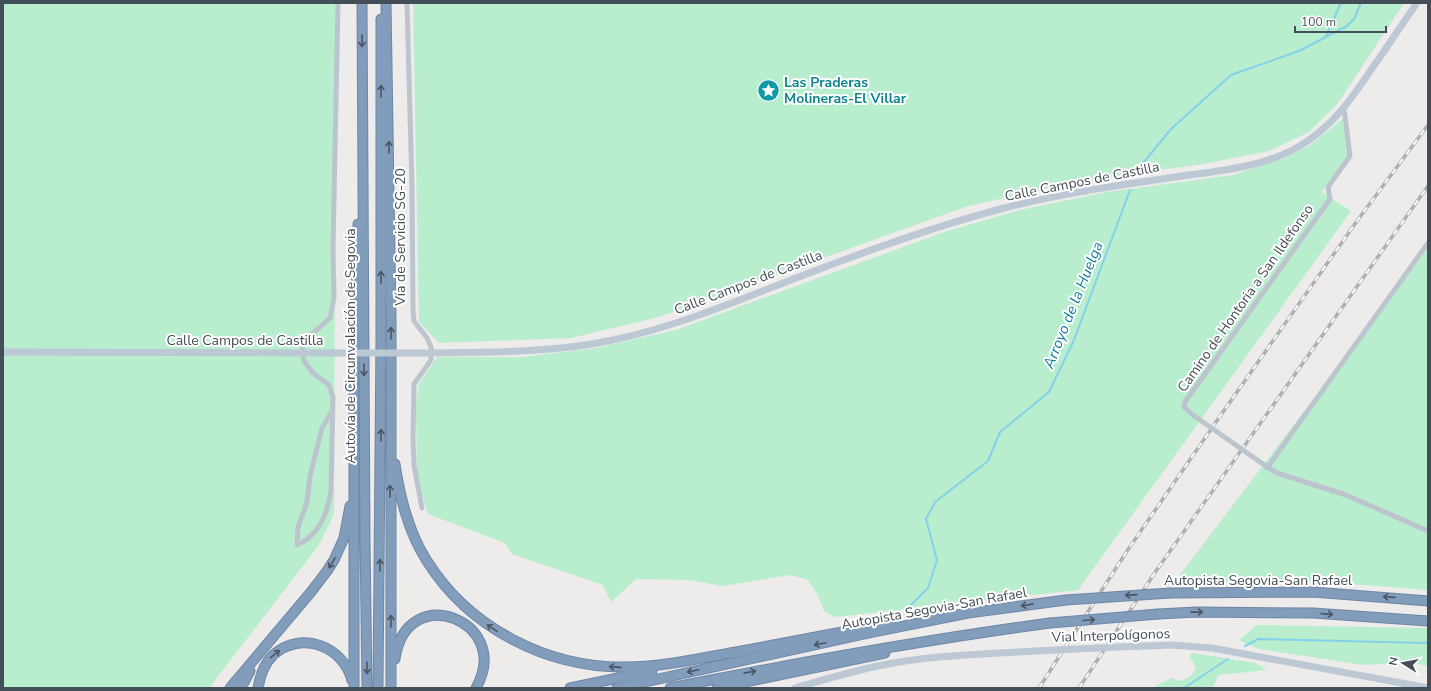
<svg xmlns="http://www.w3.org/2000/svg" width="1431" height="691" font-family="'Nunito Sans',sans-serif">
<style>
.green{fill:#b8edce}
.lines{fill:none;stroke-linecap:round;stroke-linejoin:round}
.stream{stroke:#85d1ea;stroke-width:2}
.motorway-casing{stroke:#6e87a6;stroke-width:11}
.minor{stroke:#bcc5ce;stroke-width:5}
.secondary{stroke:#bdc8d5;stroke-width:7}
.motorway{stroke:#829cbb;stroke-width:9}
.rail-casing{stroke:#adb0b6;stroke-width:3.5}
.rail{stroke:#fff;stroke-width:2;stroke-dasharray:6;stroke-linecap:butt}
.motorway-bridge-casing{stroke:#6e87a6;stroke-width:11;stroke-linecap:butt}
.minor-bridge{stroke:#bcc5ce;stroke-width:5}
.secondary-bridge{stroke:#bdc8d5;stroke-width:7}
.motorway-bridge{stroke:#829cbb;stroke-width:9}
.oneway{stroke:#4a5662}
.labels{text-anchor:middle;stroke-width:4;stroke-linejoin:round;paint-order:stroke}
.culture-label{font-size:14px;font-weight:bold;fill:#0d838f;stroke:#fff;text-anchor:start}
.street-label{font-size:14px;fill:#444e58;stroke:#fff}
.water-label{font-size:15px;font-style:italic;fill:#0d7da2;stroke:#fff}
</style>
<rect width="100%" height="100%" fill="#eeebeb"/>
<path class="green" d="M3 3H336L334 514 319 545 209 688H3Z
M413 3H1404L1338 103 1309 132 1269 151 1203 164 1081 181 968 206 659 317 571 338 439 343 419 322Z
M1343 119 1348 156 1322 192 1351 211 1078 590 836 617 825 612 817 594 808 580 791 575 722 586 690 580 636 579 611 602 603 585 512 554 505 543 428 514 417 477 416 402 419 384 437 357H522L596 348 676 330 944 232 1020 210 1107 192 1233 175 1285 158 1309 146Z
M1428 248V590L1300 580 1173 584Z
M1257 625 1427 628H1428V663L1426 666 1413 662 1363 665 1259 649 1239 640Z
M1192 653 1255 663 1267 670 1219 675 1212 688H1154L1157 685 1172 678 1181 681 1191 676 1196 667 1189 656Z"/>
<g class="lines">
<path class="stream" d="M1326 36 1341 3
M1135 173 1171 129 1231 75 1299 51 1347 26 1354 19 1361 3
M910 606 928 588 937 560 926 519 935 502 988 461 1000 432 1049 392 1074 340 1130 190
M1245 646 1258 639 1425 643 1428 642
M1184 688 1228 659"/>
<defs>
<path id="motorway" d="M362 3 365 540 367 688
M386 3 391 318V688
M395 464C400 497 408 532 427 561 469 628 547 668 626 667 663 667 700 658 736 652
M1170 593 1313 592 1428 601
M1158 614 1196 612 1313 613 1428 621
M731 653 890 623
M395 659C406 579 514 621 476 688
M230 688 311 592 327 571 334 560 344 538 350 506
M241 688 250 671
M258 688C260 676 264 664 273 655 301 630 343 646 352 680
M354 688V364L358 224
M378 688 381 339V19
M570 688 652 671
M617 688 869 633 968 613 1066 600
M670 688C796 663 923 640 1050 623
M717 688 885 653"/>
</defs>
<use href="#motorway" class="motorway-casing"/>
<path class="minor" d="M407 3 412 187 413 310 414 321 427 338 431 347V360L414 384 413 440 414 465 422 508
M332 411 322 428 310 476 307 502 298 527 297 545C320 535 328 513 331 490L333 397 329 385 313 373 304 361 302 353 303 342 330 318 334 298 333 248 338 3
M1193 415 1184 407 1185 402 1330 199 1328 187 1350 156 1344 109
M1260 462 1277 473 1346 495 1428 531
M1267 468 1428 243"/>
<path class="secondary" d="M3 352 331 353
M414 353C480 352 548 354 613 340 674 327 732 303 791 280 863 252 937 225 1012 206 1066 193 1120 185 1175 177 1216 171 1262 168 1298 147 1332 128 1352 98 1373 67 1388 46 1402 24 1417 3
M1118 647 1172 645 1212 648 1428 688
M795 688C822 680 850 672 878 666 930 655 983 654 1036 651"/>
<use href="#motorway" class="motorway"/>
<defs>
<path id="rail" d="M1039 688 1127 551 1216 422 1357 221 1428 125
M1079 688 1156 571 1428 186"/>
</defs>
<use href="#rail" class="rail-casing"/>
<use href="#rail" class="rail"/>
<defs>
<path id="motorway-bridge" d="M1066 600 1170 593
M1050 623 1158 614"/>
</defs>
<use href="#motorway-bridge" class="motorway-bridge-casing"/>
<path class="minor-bridge" d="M1193 415 1260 462"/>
<path class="secondary-bridge" d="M331 353H414
M1036 651 1118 647"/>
<use href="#motorway-bridge" class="motorway-bridge"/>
</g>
<defs><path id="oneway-shaft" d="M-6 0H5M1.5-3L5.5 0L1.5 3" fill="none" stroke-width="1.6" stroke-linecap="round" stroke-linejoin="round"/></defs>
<g class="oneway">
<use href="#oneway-shaft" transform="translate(362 41) rotate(90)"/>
<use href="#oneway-shaft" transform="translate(381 91) rotate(-90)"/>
<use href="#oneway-shaft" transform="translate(389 147) rotate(-91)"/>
<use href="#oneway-shaft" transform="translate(381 277) rotate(-90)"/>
<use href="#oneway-shaft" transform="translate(391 333) rotate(-90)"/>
<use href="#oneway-shaft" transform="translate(364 370) rotate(90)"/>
<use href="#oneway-shaft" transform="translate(381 435) rotate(-90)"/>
<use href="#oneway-shaft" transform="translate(390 491) rotate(-90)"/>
<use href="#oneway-shaft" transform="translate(332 563) rotate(121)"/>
<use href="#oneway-shaft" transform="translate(380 565) rotate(-89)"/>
<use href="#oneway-shaft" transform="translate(1131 595) rotate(176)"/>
<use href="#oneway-shaft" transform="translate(1389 597) rotate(-176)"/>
<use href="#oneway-shaft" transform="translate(1027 605) rotate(172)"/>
<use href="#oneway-shaft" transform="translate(1197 612) rotate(-1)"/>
<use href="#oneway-shaft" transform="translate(1327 614) rotate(4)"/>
<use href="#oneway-shaft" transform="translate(1089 620) rotate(-5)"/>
<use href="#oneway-shaft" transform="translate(391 621) rotate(-90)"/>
<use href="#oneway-shaft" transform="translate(492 628) rotate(-145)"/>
<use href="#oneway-shaft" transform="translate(820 644) rotate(168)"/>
<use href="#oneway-shaft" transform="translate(275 654) rotate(-39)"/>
<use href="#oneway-shaft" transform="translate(615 667) rotate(-176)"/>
<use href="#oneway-shaft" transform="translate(367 668) rotate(89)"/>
<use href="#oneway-shaft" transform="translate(693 671) rotate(168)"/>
<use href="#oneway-shaft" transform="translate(750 672) rotate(-11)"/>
</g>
<defs>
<symbol id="sight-disc" viewBox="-11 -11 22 22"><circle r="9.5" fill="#0f9aa8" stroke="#fff"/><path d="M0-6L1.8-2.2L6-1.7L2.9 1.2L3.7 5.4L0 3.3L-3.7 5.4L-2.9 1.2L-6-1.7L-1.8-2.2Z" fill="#fff"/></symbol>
</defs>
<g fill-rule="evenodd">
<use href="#sight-disc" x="756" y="78" width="25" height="25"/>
</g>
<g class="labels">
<g class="culture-label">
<text x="784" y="87">Las Praderas<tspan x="784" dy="16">Molineras-El Villar</tspan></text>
</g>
<g class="street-label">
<text transform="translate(1082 181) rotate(-11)" y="5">Calle Campos de Castilla</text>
<text transform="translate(400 237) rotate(-90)" y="5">Vía de Servicio SG-20</text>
<text transform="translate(748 282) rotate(-21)" y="5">Calle Campos de Castilla</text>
<text transform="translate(1245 298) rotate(-55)" y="5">Camino de Hontoria a San Ildefonso</text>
<text x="245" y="345">Calle Campos de Castilla</text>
<text transform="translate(350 346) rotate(-90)" y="5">Autovía de Circunvalación de Segovia</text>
<text x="1258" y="585">Autopista Segovia-San Rafael</text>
<text transform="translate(934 608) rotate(-10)" y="5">Autopista Segovia-San Rafael</text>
<text transform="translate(1111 635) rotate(-2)" y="5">Vial Interpolígonos</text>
</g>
<g class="water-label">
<text transform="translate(1073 305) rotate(-68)" y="5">Arroyo de la Huelga</text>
</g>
</g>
<rect width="1431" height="691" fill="none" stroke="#444e58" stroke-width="8"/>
<g transform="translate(1403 663) rotate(281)" stroke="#ffffff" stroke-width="3" paint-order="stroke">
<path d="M0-3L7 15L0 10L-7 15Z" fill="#444e58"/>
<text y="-6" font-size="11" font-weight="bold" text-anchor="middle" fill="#444e58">N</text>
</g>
<path d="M1295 26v6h91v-6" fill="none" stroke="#444e58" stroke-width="2"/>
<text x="1301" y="26" font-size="12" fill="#444e58" stroke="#ffffff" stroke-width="3" paint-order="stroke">100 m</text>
</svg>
